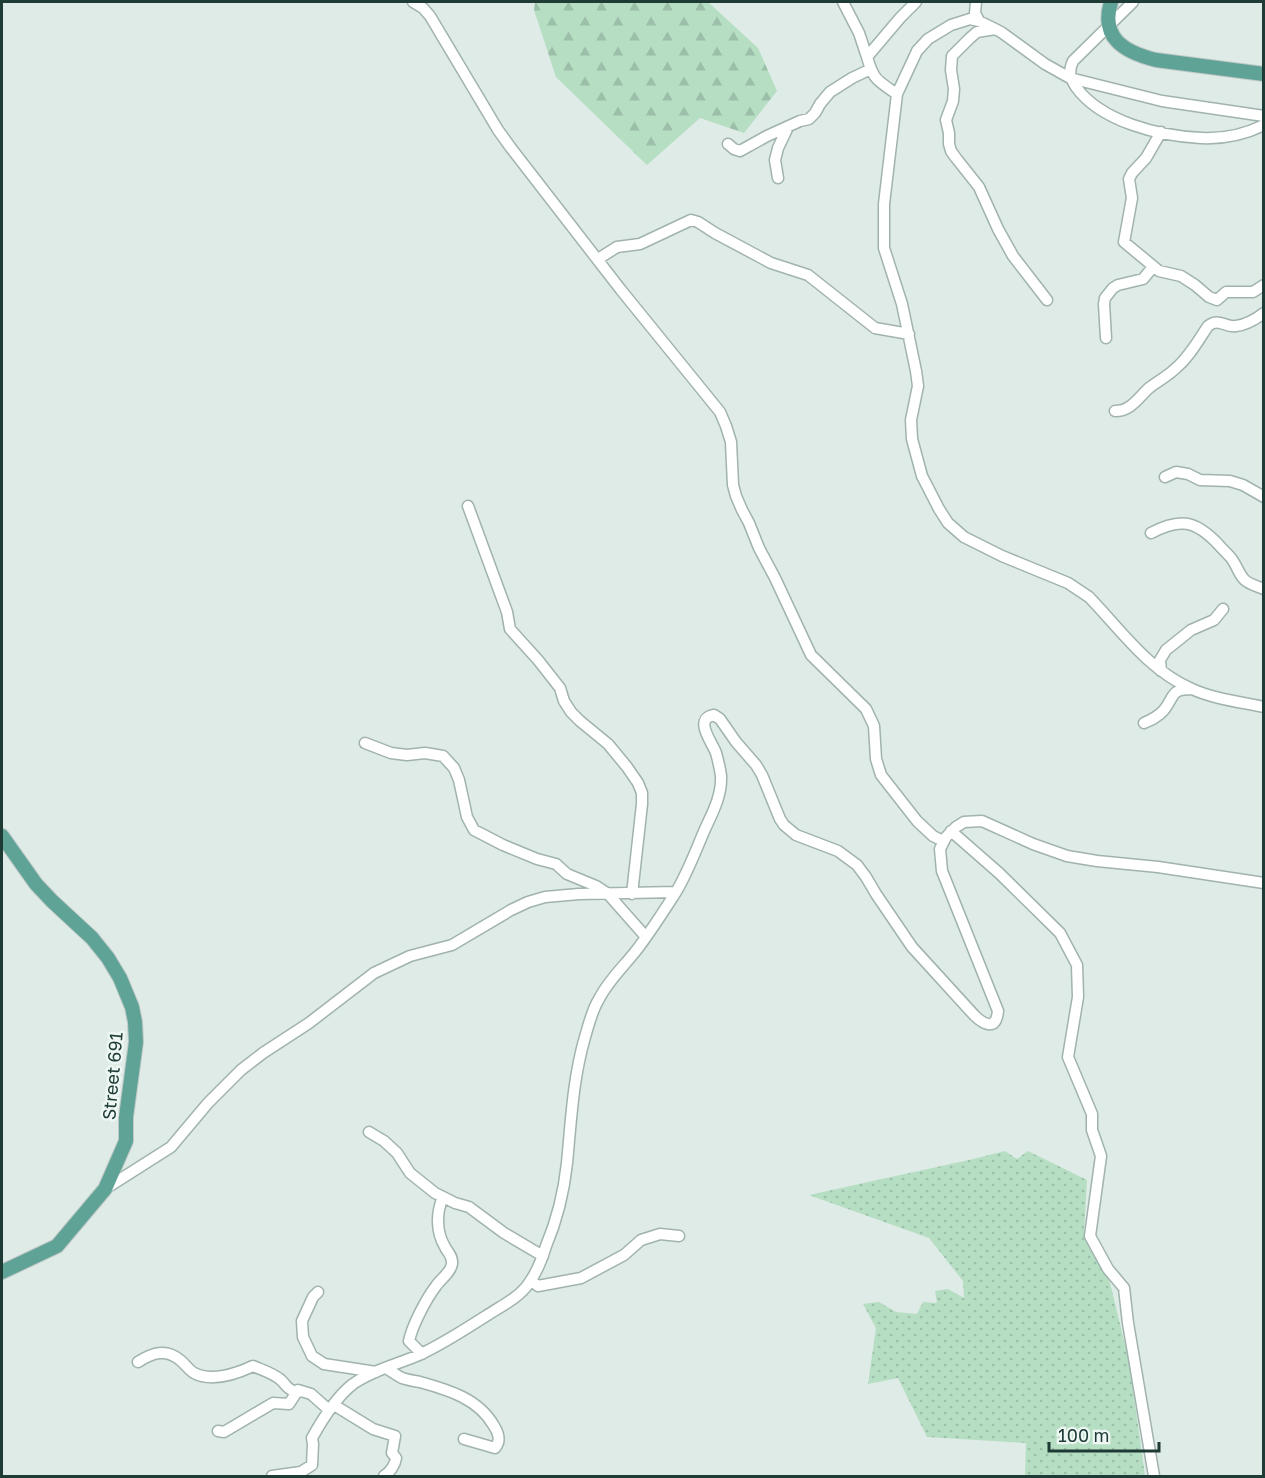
<svg xmlns="http://www.w3.org/2000/svg" width="1265" height="1478" font-family="'Golos Text',sans-serif">
<style>
.grass{fill:url(#grass-dots)}
.forest{fill:url(#forest-firs)}
.lines{fill:none;stroke-linecap:round;stroke-linejoin:round}
.minor-casing{stroke:#a1b3ae;stroke-width:13}
.major-casing{stroke:#c0c8c7;stroke-width:16}
.minor{stroke:#fff;stroke-width:10}
.major{stroke:#5fa397;stroke-width:14}
.labels{text-anchor:middle;stroke-width:5;stroke-linejoin:round;paint-order:stroke}
.street-label{font-size:18px;fill:#1e3b36;stroke:#eef7f3}
</style>
<defs>
<pattern id="grass-dots" width="8" height="8" patternUnits="userSpaceOnUse" patternTransform="scale(1.5)"><rect width="8" height="8" fill="#b5dec3"/><path d="M2 2h.1M6 6h.1" fill="none" stroke="#9bbfa8" stroke-width="1.8" stroke-linecap="round"/></pattern>
<pattern id="forest-firs" width="22" height="20" patternUnits="userSpaceOnUse" patternTransform="scale(1.5)"><rect width="22" height="20" fill="#b5dec3"/><path d="M5 1l3.5 6h-7zM16 11l3.5 6h-7z" fill="#9bbfa8"/></pattern>
</defs>
<rect width="100%" height="100%" fill="#deebe6"/>
<path class="grass" d="M1005 1151 1017 1159 1028 1151 1087 1180 1084 1231 1110 1283 1129 1361 1145 1476H1025L1026 1443 927 1437 898 1378 868 1384 876 1328 863 1304 879 1302 896 1312 917 1314 923 1302 937 1303 935 1291 948 1289 964 1298 963 1281 929 1238 809 1195 969 1160Z"/>
<path class="forest" d="M535 2H708L758 48 777 91 744 133 700 118 647 165 556 77 534 10Z"/>
<g class="lines">
<defs>
<path id="minor" d="M413 2 423 8 430 16 498 130 511 148 621 290 720 412 726 426 731 442 733 485 736 496 742 510 749 523 759 548 775 578 811 655 866 709 874 726 876 759 881 775 917 821 933 836 943 841
M843 2 859 33 867 57
M976 2 975 13 979 21
M1133 2 1073 61C1068 72 1070 78 1076 87 1101 122 1160 136 1201 138 1223 139 1244 135 1264 125
M995 29 977 32 970 38 952 56 951 70 954 89 953 101 946 120 949 133V144L951 151 956 158 979 187 998 229 1013 256 1047 300
M897 94C877 80 874 81 867 57L900 18 916 2
M1264 116 1162 101 1070 78 1045 64 1001 32 979 21 970 19 951 25 928 39 917 51 897 94 884 204V248L902 304 916 371 918 386 911 420 912 439 922 476 939 509 948 523 964 537 1002 556 1068 583 1089 597C1121 630 1148 670 1192 689 1214 699 1240 702 1264 707
M1161 132 1146 158 1132 173 1129 179 1132 198 1124 242 1159 271 1181 276 1195 285 1209 297 1217 300 1226 292H1253L1264 285
M728 144 734 149 740 151 767 136 800 121 809 119 815 113 820 104 830 92 852 78 871 69
M778 178 775 160 778 148 788 127
M598 259 617 247 640 244 691 220 698 222 715 233 771 263 808 275 875 328 909 334
M1106 338 1104 304 1105 298 1113 288 1118 285 1143 279 1153 267
M1115 411C1131 411 1138 398 1149 388 1158 381 1168 376 1176 368 1189 357 1198 341 1208 326 1219 317 1225 328 1236 326 1246 325 1256 319 1264 313
M1165 477 1176 472 1188 474 1200 480 1230 481 1243 485 1264 497
M468 506 507 612 510 629 538 660 560 688 564 701 571 712 580 721 608 744 627 767 638 783 642 793V804L632 894
M1151 533C1181 517 1196 521 1218 544 1222 549 1227 553 1231 558 1236 564 1238 572 1243 578 1247 584 1257 586 1264 589
M1161 671 1160 660 1166 650 1191 630 1214 620 1223 609
M1144 723C1151 720 1158 717 1164 710 1175 696 1170 689 1192 689
M365 743 391 753 407 755 425 753 443 756 454 768 459 780 467 817 474 830 503 845 537 859 556 864 567 874 596 886 608 894 646 937
M951 831 999 873 1060 933 1077 965 1078 997 1068 1057 1092 1114V1130L1101 1156 1090 1236 1108 1269 1124 1288 1128 1323 1154 1476
M369 1132 384 1141 397 1153 410 1173 435 1193 455 1203 469 1207 504 1233 543 1256
M105 1189 171 1147 208 1103 241 1070 263 1053 309 1023 374 973 410 956 452 945 511 910 528 902 545 897 579 894 676 892C688 872 696 850 705 829 713 812 722 795 721 776 720 768 718 760 716 753 712 742 693 719 714 715L720 719 736 742 756 765 762 775 780 819 784 825 796 835 838 851 857 865 866 877 876 894 912 947 974 1015C984 1025 996 1031 998 1011L942 871 940 849 946 837 956 827 964 822 982 821 1033 844 1067 856 1097 861 1158 867 1264 883
M531 1281 538 1286 581 1278 624 1255 641 1240 660 1234 679 1236
M318 1292 313 1297 302 1321 303 1337 312 1356 324 1364 376 1372
M422 1354 409 1341C412 1326 426 1299 436 1286 440 1280 451 1272 452 1264 453 1256 448 1253 445 1247 436 1232 436 1213 443 1197
M138 1362C152 1353 166 1348 180 1360 185 1364 189 1370 194 1373 211 1382 236 1374 253 1366 262 1370 273 1373 281 1380 288 1387 286 1388 297 1393
M386 1368C391 1371 396 1375 402 1378 408 1380 414 1381 420 1382 449 1390 479 1399 494 1426 499 1434 501 1441 495 1448L464 1439
M334 1405 373 1429 395 1436 392 1453 396 1458C395 1465 390 1472 384 1476
M218 1431 224 1432 273 1403 289 1404 298 1390 311 1394 329 1410
M272 1476 301 1472 312 1465 313 1444 312 1438C322 1420 336 1397 353 1384 373 1370 398 1364 419 1355 443 1344 464 1330 486 1316 501 1306 519 1298 529 1283 537 1272 542 1259 546 1246 557 1220 564 1191 567 1163 571 1121 573 1078 585 1037 589 1024 592 1010 599 999 608 981 623 967 635 952 650 933 663 912 676 892"/>
<path id="major" d="M1111 2C1100 38 1124 52 1156 60L1264 74
M2 836 36 884 52 901 92 938 108 958 120 978 132 1007 135 1022 136 1042 126 1117V1141L105 1189 57 1246 2 1272"/>
</defs>
<use href="#minor" class="minor-casing"/>
<use href="#major" class="major-casing"/>
<use href="#minor" class="minor"/>
<use href="#major" class="major"/>
</g>
<g class="labels">
<g class="street-label">
<text transform="translate(113 1076) rotate(-85)" y="6">Street 691</text>
</g>
</g>
<rect width="1265" height="1478" fill="none" stroke="#1e3b36" stroke-width="6"/>
<path d="M1049 1442v9h110v-9" fill="none" stroke="#1e3b36" stroke-width="3"/>
<text x="1058" y="1442" font-size="18" fill="#1e3b36" stroke="#eef7f3" stroke-width="4.5" paint-order="stroke">100 m</text>
</svg>
